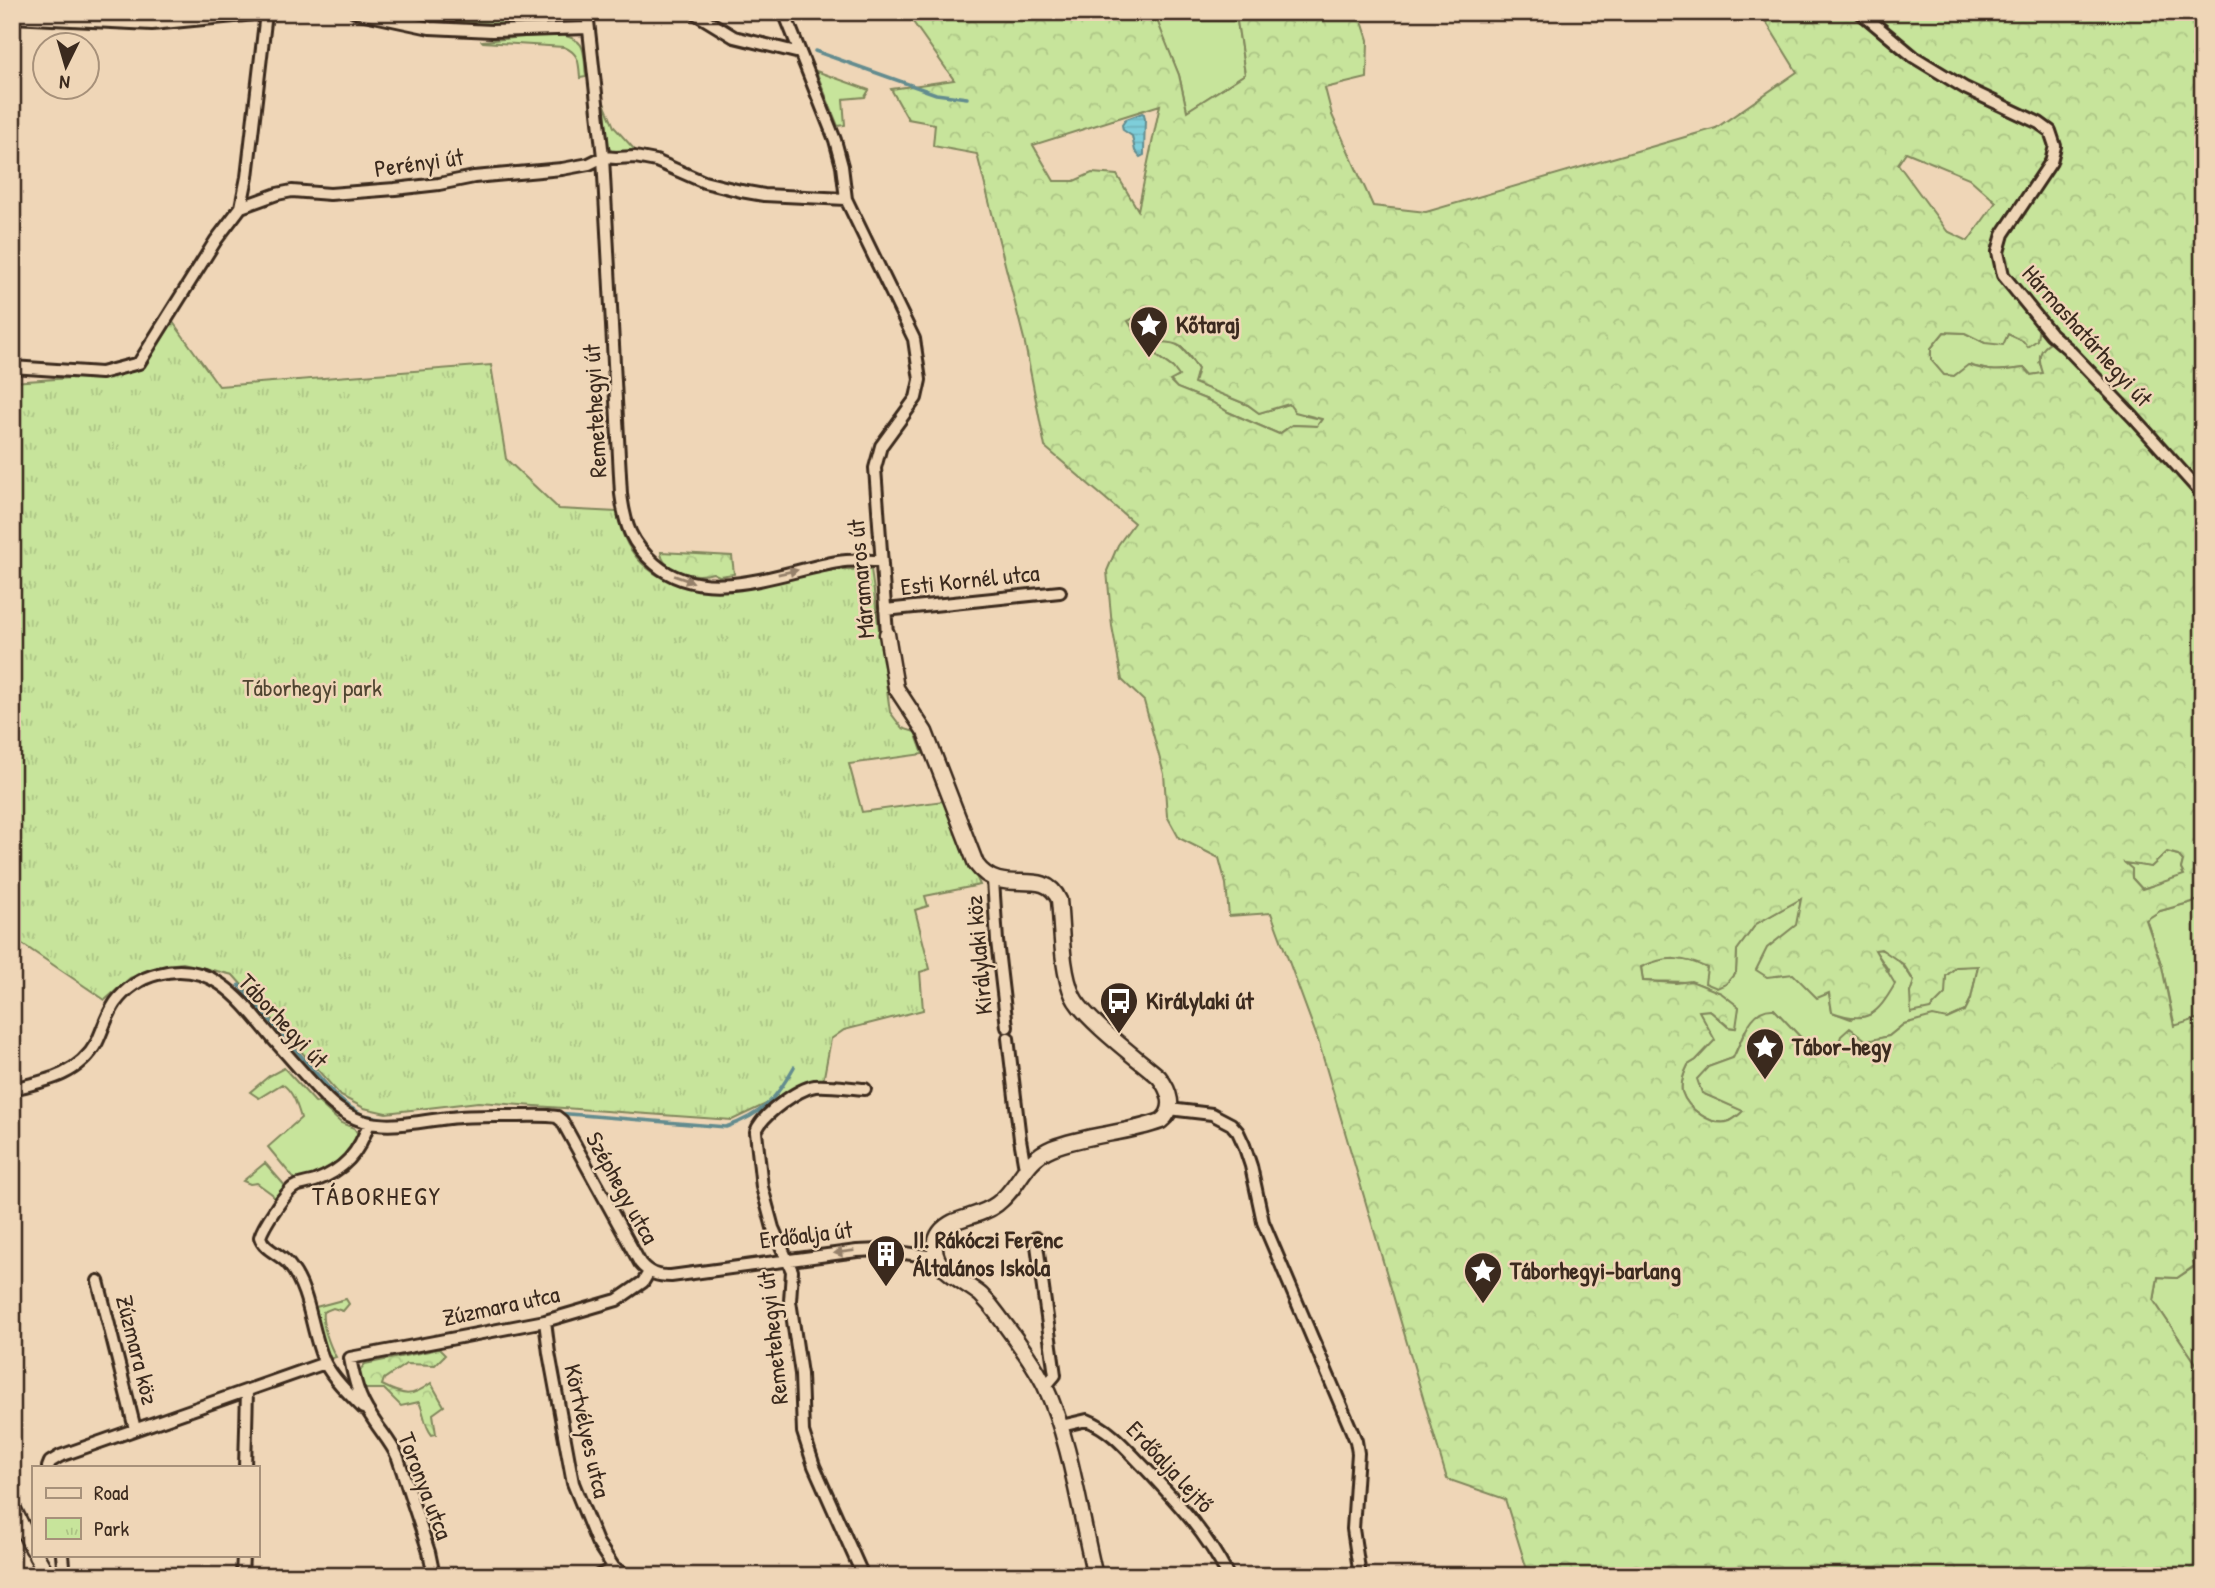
<svg xmlns="http://www.w3.org/2000/svg" width="2215" height="1588" font-family="'Patrick Hand',sans-serif">
<style>
.green{fill:#c7e49b;stroke:#81875c;stroke-width:2}
.forest{fill:url(#forest-crowns);stroke:#81875c;stroke-width:2;fill-rule:evenodd}
.park{fill:url(#park-tufts);stroke:#81875c;stroke-width:2}
.water{fill:url(#water-rules);stroke:#638c8f;stroke-width:2}
.lines{fill:none;stroke-linecap:round;stroke-linejoin:round}
.stream{stroke:#638c8f;stroke-width:3.5}
.street-casing{stroke:#3b2a1e;stroke-width:16}
.secondary-casing{stroke:#3b2a1e;stroke-width:19}
.street{stroke:#efd6b7;stroke-width:10}
.secondary{stroke:#efd6b7;stroke-width:14}
.oneway{fill:#95806a}
.labels{text-anchor:middle;stroke-width:5;stroke-linejoin:round;paint-order:stroke}
.street-label{font-size:24px;fill:#3b2a1e;stroke:#efd6b7}
.poi-label{font-size:24px;font-weight:bold;fill:#3b2a1e;stroke:#efd6b7;text-anchor:start}
.park-label{font-size:24px;fill:#504631;stroke:#efd6b7}
.neighbourhood-label{font-size:26px;letter-spacing:2px;fill:#3b2a1e;stroke:#efd6b7}
</style>
<defs>
<pattern id="forest-crowns" width="20" height="18" patternUnits="userSpaceOnUse" patternTransform="scale(1.75)"><rect width="20" height="18" fill="#c7e49b"/><path d="M2 6a3 3 0 1 1 6 0M12 15a3 3 0 1 1 6 0" fill="none" stroke="#acc485"/></pattern>
<pattern id="park-tufts" width="24" height="20" patternUnits="userSpaceOnUse" patternTransform="scale(1.75)"><rect width="24" height="20" fill="#c7e49b"/><path d="M3 7l-1-3M5 7V3M7 7l1-3M15 17l-1-3M17 17v-4M19 17l1-3" fill="none" stroke="#acc485"/></pattern>
<pattern id="water-rules" width="6" height="5" patternUnits="userSpaceOnUse" patternTransform="scale(1.75)"><rect width="6" height="5" fill="#7eceda"/><path d="M0 2.5h6" fill="none" stroke="#6eb1bb"/></pattern>
</defs>
<rect width="100%" height="100%" fill="#efd6b7"/>
<filter id="ink" filterUnits="userSpaceOnUse"><feTurbulence type="fractalNoise" baseFrequency=".0143" numOctaves="2"/><feDisplacementMap in="SourceGraphic" scale="14" xChannelSelector="R" yChannelSelector="G"/><feConvolveMatrix kernelMatrix="1 2 1 2 8 2 1 2 1" color-interpolation-filters="sRGB"/></filter>
<g filter="url(#ink)">
<path class="green" d="M1156 20 1237 21 1245 74 1187 111 1179 75Z
M558 34C589 40 583 51 586 77L580 78C579 63 579 53 564 47L483 42 482 41Z
M816 71 869 90 865 97 843 99 845 125 838 126Z
M601 96 614 127 634 149C627 151 618 155 612 151 603 146 602 107 601 96Z
M1139 315 1149 319 1152 332C1178 343 1182 346 1198 369L1195 383 1248 405 1259 413 1289 404 1306 416 1322 419 1317 426 1292 425 1279 434 1228 412 1210 401 1177 388 1170 380 1178 377 1173 368 1158 357 1147 342 1137 335 1128 321Z
M2039 326 2055 341 2039 362 2044 373 2031 375 2025 368C2000 371 1994 373 1969 365L1954 376 1943 375 1931 360V348L1944 332 1965 333 1985 343 2008 334 2023 341Z
M2167 852 2178 855 2183 861 2181 869 2184 876 2142 889 2132 878 2124 862 2151 867Z
M1801 898 1797 926 1778 976 1793 973 1822 995 1829 993 1832 1012 1851 1019 1889 971 1874 949C1892 948 1906 968 1914 982L1910 993 1930 1009 1944 994 1946 976 1956 967 1978 965 1971 999 1965 1011 1947 1019 1933 1017 1904 1024 1889 1036 1838 1049 1815 1050 1804 1041 1774 1009 1745 1031 1733 1058 1708 1067 1702 1093 1744 1111C1740 1114 1735 1119 1730 1121 1712 1128 1687 1108 1682 1092 1680 1082 1684 1073 1688 1065L1696 1060 1714 1040 1698 1011 1709 1010 1728 1027 1735 1028 1739 1007C1728 999 1702 982 1689 982 1673 981 1658 982 1643 981L1641 967 1660 959H1677L1693 961 1707 968 1736 972 1737 950 1756 924Z
M2203 899V1017L2175 1027 2162 967 2146 919 2160 911Z
M284 1068 316 1103 318 1102 341 1123 354 1128 358 1134C347 1167 327 1175 295 1180L268 1147 301 1118C297 1105 293 1091 282 1084L259 1098 250 1092 269 1076Z
M265 1163 287 1188 275 1200 272 1194 257 1183 250 1184 243 1181Z
M2203 1245V1374L2154 1301 2158 1277 2177 1278 2194 1267 2192 1255Z
M346 1299 349 1304 343 1311 333 1308 323 1312C321 1323 330 1347 336 1357L329 1359C320 1345 319 1327 313 1311L316 1307Z"/>
<path class="forest" d="M14 12H218L148 20Z
M389 12H530L524 24C476 24 437 23 389 12Z
M906 12H1359L1368 40 1367 78 1325 88 1332 115 1373 206 1426 212 1716 128 1797 72 1760 12H2203V899L2160 911 2146 920 2162 967 2174 1026 2203 1017V1245L2192 1255 2194 1266 2177 1278 2158 1277 2154 1301 2203 1374V1576H1529L1505 1499 1447 1479 1318 1040 1271 913 1229 916 1226 884 1219 858 1179 838 1167 816 1164 774 1144 701 1122 680 1112 626 1107 571 1118 545 1134 523 1045 447 1024 339 977 154 933 146 935 124 908 119 891 89 954 80ZM1157 20 1237 21 1245 74 1187 111 1179 75ZM1160 105 1138 210 1117 175 1092 173 1074 181H1054L1033 145ZM1906 152 1969 178 1996 202 1968 241 1947 231 1898 164ZM1139 315 1149 319 1152 332 1160 342C1185 343 1184 349 1198 369L1194 383 1248 405 1259 413 1289 404 1295 412 1322 419 1317 426 1292 425 1279 434 1228 412 1210 401 1177 388 1170 381 1179 376 1173 368 1158 357 1147 342 1137 335 1128 321ZM2039 327 2054 341C2037 349 2038 358 2043 373L2031 375 2025 368C2000 371 1994 373 1968 365L1954 376 1944 375 1931 360V348L1944 332 1965 333 1985 343 2003 345 2008 334 2023 341 2028 347 2037 340ZM2167 852 2178 855 2183 861 2181 869 2184 875 2142 889 2132 878V869L2125 863 2151 867ZM1801 899 1796 925 1767 948 1756 970 1767 977 1793 974 1817 998 1829 993 1832 1012C1867 1025 1877 1015 1895 984L1875 950 1881 949 1903 964 1914 981 1910 993 1911 1013 1930 1009 1945 994 1946 976 1956 967 1978 966 1971 999 1965 1011 1947 1019 1933 1016 1904 1024 1889 1036 1867 1041 1850 1028 1841 1036 1837 1049 1815 1050 1804 1041 1774 1009C1749 1007 1743 1040 1733 1058L1708 1067 1697 1079 1702 1093 1743 1111C1740 1114 1734 1119 1730 1121 1712 1128 1687 1108 1682 1092 1680 1082 1684 1073 1688 1065L1696 1060 1715 1040 1699 1011 1709 1010 1729 1027 1736 1028 1739 1007 1721 993 1691 981 1676 983 1643 981 1641 967C1666 956 1683 956 1707 968L1705 983 1717 988 1726 984 1736 972 1737 950 1756 924Z
M661 552 732 556 734 574 719 576 713 573C697 579 662 572 661 552Z
M439 1349 445 1355 435 1365 406 1364 384 1379 382 1385C404 1396 411 1398 431 1383L444 1406 433 1414 436 1434 432 1435C424 1426 425 1414 419 1402L401 1406 384 1389H362L359 1371 365 1364Z"/>
<path class="park" d="M170 318 219 386 491 365 506 459 559 509 617 512C625 561 660 587 708 589L835 570 871 569 890 712 902 728 915 732 923 754 849 764 862 812 943 801 980 885 925 896 928 906 915 910 930 969 920 972 923 1010 844 1030 831 1039 823 1082 798 1089 732 1120 478 1102 386 1113 364 1108 341 1096 233 975 183 963 166 965 130 978 105 1000 12 937V382L100 376 140 365Z"/>
<path class="water" d="M1142 113 1144 114 1145 119 1144 152V155L1140 157 1135 151 1132 136 1123 130 1122 125 1126 119Z"/>
<g class="lines">
<path class="stream" d="M815 51 936 94 967 98
M239 985 336 1096 348 1106 363 1115 392 1120 458 1111H508
M557 1113 726 1127C763 1114 775 1100 794 1067"/>
<defs>
<path id="street" d="M355 12 430 28 492 31 588 28
M587 12 603 157 621 494C625 526 631 543 655 564 704 607 783 571 838 562 852 559 867 561 881 561
M693 12 734 37 800 53
M784 12 835 140 842 166 846 199 914 339 920 380 916 398 881 446 875 468 887 634
M1860 12 1914 57 1965 88 2039 123 2050 131 2055 146 2051 162 2003 234 1998 252 2003 275 2051 334 2067 348 2133 417 2203 495
M12 17 152 24 278 12
M241 207 247 177 266 13
M12 367 101 373 139 363 216 240 241 207 277 194 292 191 330 194 395 189 439 184 474 177 562 169 589 164 603 157 616 158 635 157 656 161 704 182 741 191 764 195 846 199
M885 610 1060 592
M993 880 997 941 1007 1027
M1008 1038 1020 1139 1025 1168
M12 1089C46 1081 79 1075 97 1042 103 1029 107 1015 115 1003 125 989 141 978 158 974 214 959 243 1003 274 1040 292 1060 309 1080 327 1099 366 1137 402 1123 449 1118 472 1115 496 1116 519 1116 532 1116 545 1115 557 1117L562 1121 640 1263C649 1274 658 1276 671 1276L857 1251 880 1250 928 1256 936 1255
M1169 1109 1212 1114 1231 1124 1238 1132 1244 1145 1251 1166 1263 1222 1356 1441 1358 1453 1353 1529 1360 1576
M1036 1238 1055 1375 1045 1387
M98 1281 135 1429
M545 1321 549 1353 573 1483 597 1542 614 1568 628 1576
M363 1408C350 1395 334 1380 325 1363 311 1333 311 1292 290 1266 282 1254 264 1251 260 1237 263 1226 285 1193 294 1187 299 1184 309 1183 315 1181 344 1170 359 1153 369 1123
M1061 1426 1087 1420C1112 1430 1127 1450 1145 1468 1177 1502 1207 1534 1228 1576
M48 1467 50 1462 60 1456 325 1363
M245 1467 247 1391
M62 1555 64 1576
M242 1576 243 1555
M434 1576 429 1552 398 1458C391 1442 380 1431 371 1416 359 1399 354 1379 350 1358L545 1321 617 1300 643 1282 649 1272
M598 1576 614 1568
M863 1576 814 1466 803 1432 801 1374 790 1301 792 1271 773 1228 762 1187 756 1132C761 1115 798 1089 815 1086 831 1085 849 1088 865 1089"/>
<path id="secondary" d="M887 634 896 688 925 732 976 864C1002 900 1043 864 1059 900 1062 928 1061 970 1073 996 1083 1018 1138 1059 1159 1077 1169 1090 1177 1109 1161 1121 1126 1134 1087 1134 1052 1148 1023 1160 1020 1187 997 1204 984 1214 968 1216 953 1222 943 1227 936 1235 935 1246 933 1270 966 1282 981 1295 987 1301 993 1308 998 1315 1014 1337 1033 1361 1045 1386 1071 1441 1080 1515 1095 1576
M12 1506 33 1549
M36 1555 48 1576"/>
</defs>
<use href="#street" class="street-casing"/>
<use href="#secondary" class="secondary-casing"/>
<use href="#street" class="street"/>
<use href="#secondary" class="secondary"/>
</g>
<defs><path id="oneway-solid" d="M-6-.8H1V-3.2L6.5 0L1 3.2V.8H-6Z" transform="scale(1.75)"/></defs>
<g class="oneway">
<use href="#oneway-solid" transform="translate(788 572) rotate(-12)"/>
<use href="#oneway-solid" transform="translate(684 579) rotate(19)"/>
<use href="#oneway-solid" transform="translate(844 1252) rotate(173)"/>
</g>
</g>
<defs>
<symbol id="sight-pin" viewBox="-11 -11 22 30"><path d="M0 17L-7.5 6A9.5 9.5 0 1 1 7.5 6Z" fill="#3b2a1e" stroke="#efd6b7"/><path d="M0-6L1.8-2.2L6-1.7L2.9 1.2L3.7 5.4L0 3.3L-3.7 5.4L-2.9 1.2L-6-1.7L-1.8-2.2Z" fill="#fff"/></symbol>
<symbol id="bus-pin" viewBox="-11 -11 22 30"><path d="M0 17L-7.5 6A9.5 9.5 0 1 1 7.5 6Z" fill="#3b2a1e" stroke="#efd6b7"/><path d="M-5-6H5V4H4V6H2V4H-2V6H-4V4H-5ZM-3.5-4V0h7V-4ZM-3.5 1.2v1.5H-2V1.2ZM2 1.2v1.5H3.5V1.2Z" fill="#fff"/></symbol>
<symbol id="building-pin" viewBox="-11 -11 22 30"><path d="M0 17L-7.5 6A9.5 9.5 0 1 1 7.5 6Z" fill="#3b2a1e" stroke="#efd6b7"/><path d="M-4-6H4V6H1V3H-1V6H-4ZM-2.5-4.3h1.7v1.8h-1.7ZM.8-4.3h1.7v1.8H.8ZM-2.5-1h1.7V.8h-1.7ZM.8-1h1.7V.8H.8Z" fill="#fff"/></symbol>
</defs>
<g fill-rule="evenodd">
<use href="#sight-pin" x="1127" y="303" width="44" height="60"/>
<use href="#bus-pin" x="1097" y="979" width="44" height="60"/>
<use href="#sight-pin" x="1743" y="1025" width="44" height="60"/>
<use href="#building-pin" x="864" y="1232" width="44" height="60"/>
<use href="#sight-pin" x="1461" y="1249" width="44" height="60"/>
</g>
<g class="labels">
<g class="street-label">
<text transform="translate(419 163) rotate(-8)" y="8">Perényi út</text>
<text transform="translate(2087 336) rotate(48)" y="8">Hármashatárhegyi út</text>
<text transform="translate(595 411) rotate(-93)" y="8">Remetehegyi út</text>
<text transform="translate(861 579) rotate(-95)" y="8">Máramaros út</text>
<text transform="translate(970 580) rotate(-6)" y="8">Esti Kornél utca</text>
<text transform="translate(979 955) rotate(-95)" y="8">Királylaki köz</text>
<text transform="translate(283 1021) rotate(47)" y="8">Táborhegyi út</text>
<text transform="translate(622 1188) rotate(61)" y="8">Széphegy utca</text>
<text transform="translate(806 1235) rotate(-7)" y="8">Erdőalja út</text>
<text transform="translate(501 1306) rotate(-12)" y="8">Zúzmara utca</text>
<text transform="translate(773 1338) rotate(-96)" y="8">Remetehegyi út</text>
<text transform="translate(137 1350) rotate(76)" y="8">Zúzmara köz</text>
<text transform="translate(587 1431) rotate(77)" y="8">Körtvélyes utca</text>
<text transform="translate(1170 1467) rotate(47)" y="8">Erdőalja lejtő</text>
<text transform="translate(425 1486) rotate(69)" y="8">Toronya utca</text>
</g>
<g class="poi-label">
<text x="1176" y="333">Kőtaraj</text>
<text x="1146" y="1009">Királylaki út</text>
<text x="1792" y="1055">Tábor-hegy</text>
<text x="913" y="1248">II. Rákóczi Ferenc<tspan x="913" dy="28">Általános Iskola</tspan></text>
<text x="1510" y="1279">Táborhegyi-barlang</text>
</g>
<g class="park-label">
<text x="312" y="696">Táborhegyi park</text>
</g>
<g class="neighbourhood-label">
<text x="377" y="1205">TÁBORHEGY</text>
</g>
</g>
<rect width="2215" height="1588" fill="none" stroke="#efd6b7" stroke-width="42"/>
<rect x="21" y="21" width="2173" height="1546" fill="none" stroke="#3b2a1e" stroke-width="2.5" filter="url(#ink)"/>
<rect x="32" y="1466" width="228" height="91" fill="#efd6b7" stroke="#a7917a" stroke-width="2"/>
<rect x="46" y="1488" width="35" height="10" fill="#efd6b7" stroke="#a7917a" stroke-width="2"/>
<text x="94" y="1500" font-size="21" fill="#3b2a1e">Road</text>
<rect x="46" y="1518" width="35" height="21" fill="url(#park-tufts)" stroke="#a7917a" stroke-width="2"/>
<text x="94" y="1536" font-size="21" fill="#3b2a1e">Park</text>
<g transform="translate(66 66) rotate(185)"><circle r="33" fill="#efd6b7" stroke="#a7917a" stroke-width="2"/>
<path d="M0-5L12 26L0 18L-12 26Z" fill="#3b2a1e"/>
<text y="-10" font-size="19" font-weight="bold" text-anchor="middle" fill="#3b2a1e">N</text>
</g>
</svg>
